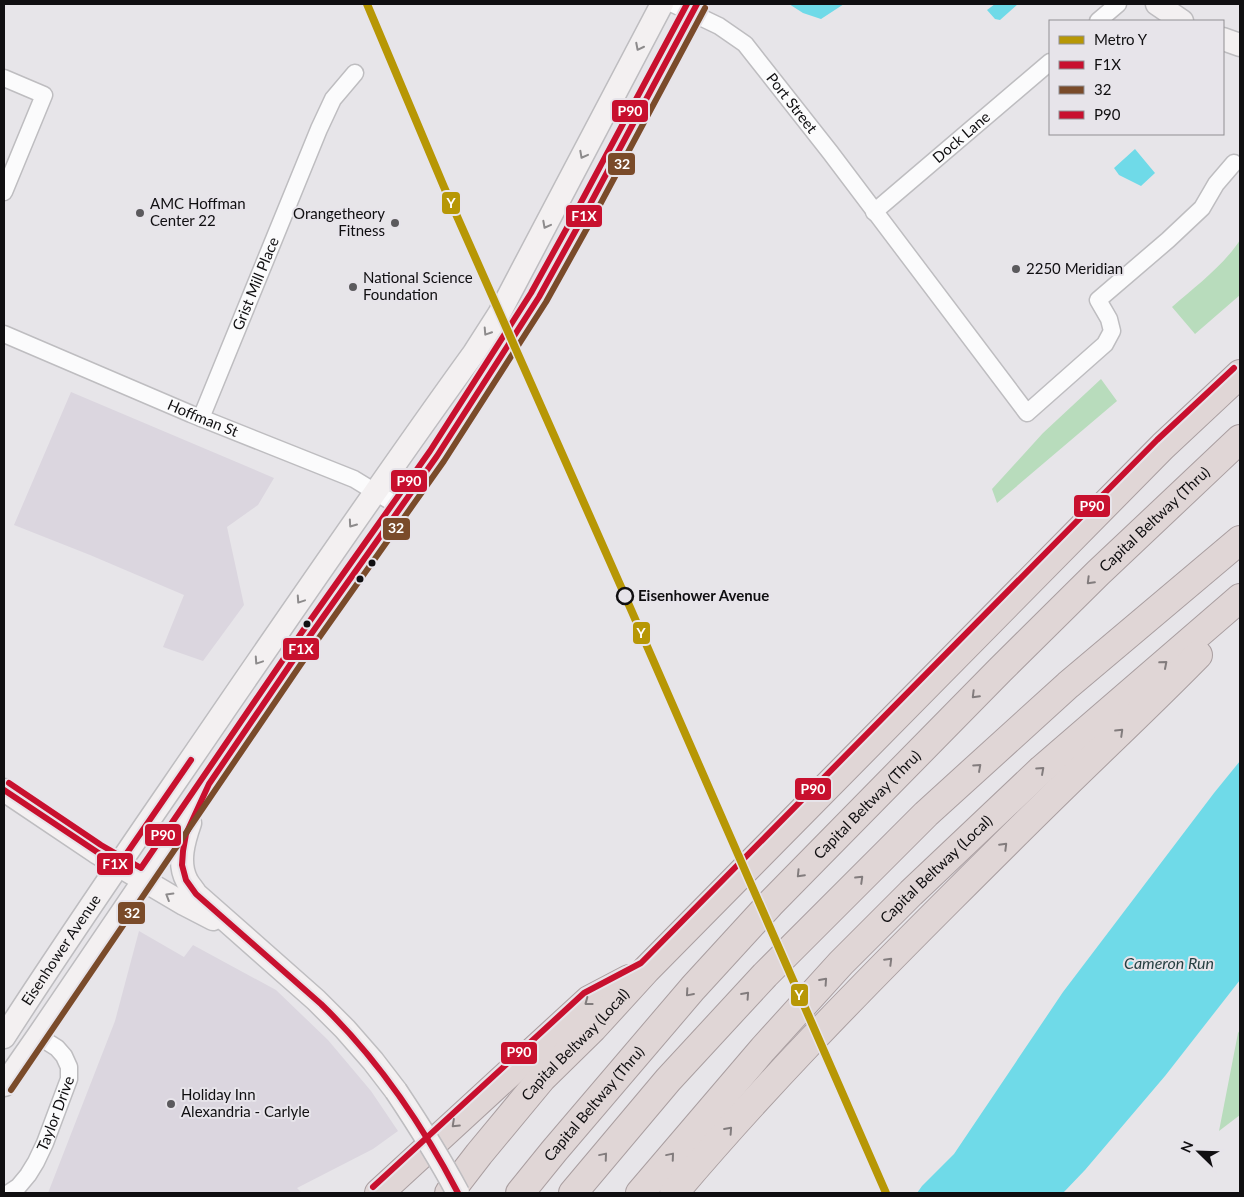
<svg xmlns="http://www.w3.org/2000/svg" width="1244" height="1197" font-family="Lato,sans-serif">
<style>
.built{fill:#dbd6df}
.green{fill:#b8dcbc}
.water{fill:#6fdae8}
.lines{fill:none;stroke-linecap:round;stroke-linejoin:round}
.minor-casing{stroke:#bebdc0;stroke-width:19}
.secondary-casing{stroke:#bebdc0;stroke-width:25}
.motorway-casing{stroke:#a99ea0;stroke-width:30}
.minor{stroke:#fbfbfc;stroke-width:16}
.secondary{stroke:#f3f0f1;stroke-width:22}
.motorway{stroke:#e0d6d6;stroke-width:28}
.secondary-bridge-casing{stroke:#bebdc0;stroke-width:25;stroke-linecap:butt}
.secondary-bridge{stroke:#f3f0f1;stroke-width:22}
.bus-1-casing{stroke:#e7e4ea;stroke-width:10}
.bus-2-casing{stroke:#e7e4ea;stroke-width:10}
.bus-3-casing{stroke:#e7e4ea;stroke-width:10}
.bus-1{stroke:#c8102e;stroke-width:6}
.bus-2{stroke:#7a4b2a;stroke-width:6}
.bus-3{stroke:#c8102e;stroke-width:6}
.metro-1-casing{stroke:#e7e4ea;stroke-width:11}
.metro-1{stroke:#b79705;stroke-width:8}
.oneway{stroke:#8d8b8c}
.oneway2{stroke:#827c7d}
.poi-dot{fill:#5b5a5d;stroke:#e7e4ea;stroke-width:2}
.bus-dot{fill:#100f11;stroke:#e7e4ea;stroke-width:2}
.stop-dot{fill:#e7e4ea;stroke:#100f11;stroke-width:2.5}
.labels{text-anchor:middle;stroke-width:4;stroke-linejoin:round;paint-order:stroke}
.street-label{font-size:15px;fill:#100f11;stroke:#e7e4ea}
.poi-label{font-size:15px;fill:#100f11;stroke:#e7e4ea;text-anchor:start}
.stop-label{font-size:15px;font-weight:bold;fill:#100f11;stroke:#e7e4ea;text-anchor:start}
.water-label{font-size:16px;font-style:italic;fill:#263f42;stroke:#e7e4ea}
.line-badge{stroke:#e7e4ea;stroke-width:2}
.badge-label{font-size:14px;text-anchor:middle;font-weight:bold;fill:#fff}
</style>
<rect width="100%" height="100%" fill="#e7e5e9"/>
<path class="built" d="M71 392 274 478 258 505 227 527 244 605 203 661 163 647 184 595 90 555 14 525Z
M139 931 184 957 193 945 276 990 328 1040 371 1091 398 1131 373 1149 297 1188 302 1193H48L115 1021Z"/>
<path class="green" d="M1240 240V295L1195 334 1172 307C1196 286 1223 266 1240 240Z
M1101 379 1117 401 997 503 992 489 1043 433Z
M1240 1030V1115L1219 1131 1238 1033Z"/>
<path class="water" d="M789 4H844L821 19 803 13Z
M995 4H1018L1000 20 995 19 987 10Z
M1135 149 1155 173 1141 186 1119 175 1114 168Z
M1240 761V980L1165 1076 1085 1170 1063 1193H917L922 1186 954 1154 1063 992 1214 793Z"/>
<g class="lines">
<defs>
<g id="minor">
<path id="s1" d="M673 4 719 26 745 44 830 152 1027 413 1105 344 1112 331 1109 319 1098 300 1168 240 1202 208 1216 184 1234 163"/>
<path d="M1098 21 1118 4"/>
<path d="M4 78 44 95 4 192"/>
<path id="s2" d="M874 212 1050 62"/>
<path id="s3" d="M4 334 191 414 354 479 400 507"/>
<path id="s4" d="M201 418 319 129 333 99 355 73"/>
<path id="s5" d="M9 1193 18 1187 28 1175 36 1162 45 1143 69 1079V1067L64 1056 57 1048 38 1036"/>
</g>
<g id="secondary">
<path d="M1157 4 1182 21"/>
<path d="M1223 39 1240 45"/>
<path d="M4 790 96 852 184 904 213 919"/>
<path d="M190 823C184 840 177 863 187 881 189 885 193 889 196 894L316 1000 345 1029 373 1061 396 1091"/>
<path id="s6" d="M4 1037C76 925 153 815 228 705 309 587 390 469 474 353L499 314 662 4"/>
<path d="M4 1085 38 1036 309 637 437 456 539 297 587 210 697 4"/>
</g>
<g id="motorway">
<path d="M379 1193 589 1000 629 979"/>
<path id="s7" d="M449 1193 479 1154 542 1078 593 1028 646 970 1163 446 1240 374"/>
<path id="s8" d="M520 1193 554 1151 693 988 770 904 1000 670 1098 573 1240 439"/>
<path d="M573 1193 668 1080 765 975 926 814 1068 685 1240 540"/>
<path id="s9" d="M640 1193 763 1049 841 963 911 893 1042 769 1240 598"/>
<path d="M674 1193C761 1090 855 994 950 899 988 861 1025 824 1063 787 1108 743 1154 700 1198 655"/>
</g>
</defs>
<use href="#minor" class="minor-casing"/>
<use href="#secondary" class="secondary-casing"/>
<use href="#motorway" class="motorway-casing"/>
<use href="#minor" class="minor"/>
<use href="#secondary" class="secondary"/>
<use href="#motorway" class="motorway"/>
<defs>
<path id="secondary-bridge" d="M396 1091C418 1124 439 1157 458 1193"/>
</defs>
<use href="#secondary-bridge" class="secondary-bridge-casing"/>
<use href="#secondary-bridge" class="secondary-bridge"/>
<defs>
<path id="bus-1" d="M4 790 118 866 191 760
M458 1193C422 1124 378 1059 321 1004L196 894 186 880 182 865 183 851 186 834 209 784 309 637 437 456 539 297 587 210 697 4"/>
<path id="bus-2" d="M11 1090 316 642 444 461 546 302 595 214 705 8"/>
<path id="bus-3" d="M9 783 101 845 141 868 302 632 430 451 531 293 579 206 687 4
M373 1187 584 993 641 963 1157 440 1234 368"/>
</defs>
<use href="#bus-1" class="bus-1-casing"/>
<use href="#bus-2" class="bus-2-casing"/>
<use href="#bus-3" class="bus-3-casing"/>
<use href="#bus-1" class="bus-1"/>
<use href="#bus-2" class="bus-2"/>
<use href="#bus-3" class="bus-3"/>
<defs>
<path id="metro-1" d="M367 4 444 187 622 589 886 1193"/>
</defs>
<use href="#metro-1" class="metro-1-casing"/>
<use href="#metro-1" class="metro-1"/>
</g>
<defs><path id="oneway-chevron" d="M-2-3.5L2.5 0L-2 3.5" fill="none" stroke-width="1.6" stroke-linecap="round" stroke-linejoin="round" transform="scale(1.25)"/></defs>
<g class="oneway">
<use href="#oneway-chevron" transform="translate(639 47) rotate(117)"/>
<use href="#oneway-chevron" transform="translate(583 155) rotate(118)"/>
<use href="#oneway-chevron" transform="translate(546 225) rotate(118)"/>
<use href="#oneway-chevron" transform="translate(487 332) rotate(123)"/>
<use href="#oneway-chevron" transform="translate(352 524) rotate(125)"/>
<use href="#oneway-chevron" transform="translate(300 600) rotate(124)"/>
<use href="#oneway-chevron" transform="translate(258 661) rotate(124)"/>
<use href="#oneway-chevron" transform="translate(169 896) rotate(-149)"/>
</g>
<g class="oneway2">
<use href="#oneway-chevron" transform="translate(1090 581) rotate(135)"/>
<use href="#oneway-chevron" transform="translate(1164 664) rotate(-41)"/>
<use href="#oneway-chevron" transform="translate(975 695) rotate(135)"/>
<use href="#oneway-chevron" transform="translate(1120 732) rotate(-44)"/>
<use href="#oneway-chevron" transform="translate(978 767) rotate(-42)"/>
<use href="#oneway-chevron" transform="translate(1041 770) rotate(-42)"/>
<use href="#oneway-chevron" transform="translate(1004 846) rotate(-45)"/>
<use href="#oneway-chevron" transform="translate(800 874) rotate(134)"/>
<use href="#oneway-chevron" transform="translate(860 879) rotate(-44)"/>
<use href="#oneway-chevron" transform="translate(889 961) rotate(-45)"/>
<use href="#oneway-chevron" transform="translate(824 981) rotate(-48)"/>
<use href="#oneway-chevron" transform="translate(689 993) rotate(131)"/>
<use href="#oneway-chevron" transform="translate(746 995) rotate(-48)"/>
<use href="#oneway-chevron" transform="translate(588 1002) rotate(143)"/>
<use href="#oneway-chevron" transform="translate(455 1124) rotate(137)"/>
<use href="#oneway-chevron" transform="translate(729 1130) rotate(-48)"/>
<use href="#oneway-chevron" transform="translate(604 1156) rotate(-50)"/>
<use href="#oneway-chevron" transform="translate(671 1156) rotate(-50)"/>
</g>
<g class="poi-dot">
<circle cx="140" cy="213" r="5"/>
<circle cx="395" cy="223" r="5"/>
<circle cx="1016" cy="269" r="5"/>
<circle cx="353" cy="287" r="5"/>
<circle cx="171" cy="1104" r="5"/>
</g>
<g class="bus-dot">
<circle cx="372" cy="563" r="4.5"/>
<circle cx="360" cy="579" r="4.5"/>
<circle cx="307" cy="624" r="4.5"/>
</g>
<circle class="stop-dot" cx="625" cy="596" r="8"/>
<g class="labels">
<g class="street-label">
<text dy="5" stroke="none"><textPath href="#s1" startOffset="158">Port Street</textPath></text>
<text dy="5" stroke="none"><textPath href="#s2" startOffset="115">Dock Lane</textPath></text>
<text dy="5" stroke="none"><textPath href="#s4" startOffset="145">Grist Mill Place</textPath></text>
<text dy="5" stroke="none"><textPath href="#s3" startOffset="216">Hoffman St</textPath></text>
<text dy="5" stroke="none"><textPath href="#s8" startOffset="926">Capital Beltway (Thru)</textPath></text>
<text dy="5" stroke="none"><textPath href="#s8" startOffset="521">Capital Beltway (Thru)</textPath></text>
<text dy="5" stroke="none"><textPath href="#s9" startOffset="439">Capital Beltway (Local)</textPath></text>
<text dy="5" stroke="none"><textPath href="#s6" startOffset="104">Eisenhower Avenue</textPath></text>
<text dy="5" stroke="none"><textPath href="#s7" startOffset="195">Capital Beltway (Local)</textPath></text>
<text dy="5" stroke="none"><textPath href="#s8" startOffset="116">Capital Beltway (Thru)</textPath></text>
<text dy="5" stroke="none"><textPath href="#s5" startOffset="94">Taylor Drive</textPath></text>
</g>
<g class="poi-label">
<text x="150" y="209">AMC Hoffman<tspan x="150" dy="17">Center 22</tspan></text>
<text x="385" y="219" text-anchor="end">Orangetheory<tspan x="385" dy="17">Fitness</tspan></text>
<text x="1026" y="274">2250 Meridian</text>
<text x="363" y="283">National Science<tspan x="363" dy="17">Foundation</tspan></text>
<text x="181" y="1100">Holiday Inn<tspan x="181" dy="17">Alexandria - Carlyle</tspan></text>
</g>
<g class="stop-label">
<text x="638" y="601">Eisenhower Avenue</text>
</g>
<g class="water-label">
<text x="1169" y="969">Cameron Run</text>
</g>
</g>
<g class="line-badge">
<rect x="611" y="99" width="38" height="24" rx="5" fill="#c8102e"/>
<rect x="607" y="152" width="29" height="24" rx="5" fill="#7a4b2a"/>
<rect x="441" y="191" width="20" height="24" rx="5" fill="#b79705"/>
<rect x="565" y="204" width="38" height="24" rx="5" fill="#c8102e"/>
<rect x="390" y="469" width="38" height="24" rx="5" fill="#c8102e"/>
<rect x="1073" y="494" width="38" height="24" rx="5" fill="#c8102e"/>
<rect x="382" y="517" width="29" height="24" rx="5" fill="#7a4b2a"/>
<rect x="632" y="621" width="19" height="24" rx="5" fill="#b79705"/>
<rect x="282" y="637" width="38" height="24" rx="5" fill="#c8102e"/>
<rect x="794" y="777" width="38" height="24" rx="5" fill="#c8102e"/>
<rect x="144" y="823" width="38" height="24" rx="5" fill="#c8102e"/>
<rect x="96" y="852" width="38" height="24" rx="5" fill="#c8102e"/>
<rect x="117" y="901" width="29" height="24" rx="5" fill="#7a4b2a"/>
<rect x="790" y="983" width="19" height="24" rx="5" fill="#b79705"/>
<rect x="500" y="1041" width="38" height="24" rx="5" fill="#c8102e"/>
</g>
<g class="badge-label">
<text x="630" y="116">P90</text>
<text x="622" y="169">32</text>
<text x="451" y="208">Y</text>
<text x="584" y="221">F1X</text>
<text x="409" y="486">P90</text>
<text x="1092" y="511">P90</text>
<text x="396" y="533">32</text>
<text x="641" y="638">Y</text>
<text x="301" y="654">F1X</text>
<text x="813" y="794">P90</text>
<text x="163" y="840">P90</text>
<text x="115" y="869">F1X</text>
<text x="132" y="918">32</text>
<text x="799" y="1000">Y</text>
<text x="519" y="1057">P90</text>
</g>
<rect width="1244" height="1197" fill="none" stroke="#100f11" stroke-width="10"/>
<rect x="1049" y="20" width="175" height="115" fill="#e7e4ea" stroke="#918f93"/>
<rect x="1059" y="36" width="25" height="8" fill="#b79705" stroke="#918f93"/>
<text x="1094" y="45" font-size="15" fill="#100f11">Metro Y</text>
<rect x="1059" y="61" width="25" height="8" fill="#c8102e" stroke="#918f93"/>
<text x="1094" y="70" font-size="15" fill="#100f11">F1X</text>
<rect x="1059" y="86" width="25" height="8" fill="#7a4b2a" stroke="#918f93"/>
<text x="1094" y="95" font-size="15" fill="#100f11">32</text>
<rect x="1059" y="111" width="25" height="8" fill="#c8102e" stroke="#918f93"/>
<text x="1094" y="120" font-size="15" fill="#100f11">P90</text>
<g transform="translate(1199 1152) rotate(293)" stroke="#e7e4ea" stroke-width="4" paint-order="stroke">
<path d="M0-4L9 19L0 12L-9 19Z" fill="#100f11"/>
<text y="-8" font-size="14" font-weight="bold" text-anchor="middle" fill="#100f11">N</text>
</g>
</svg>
